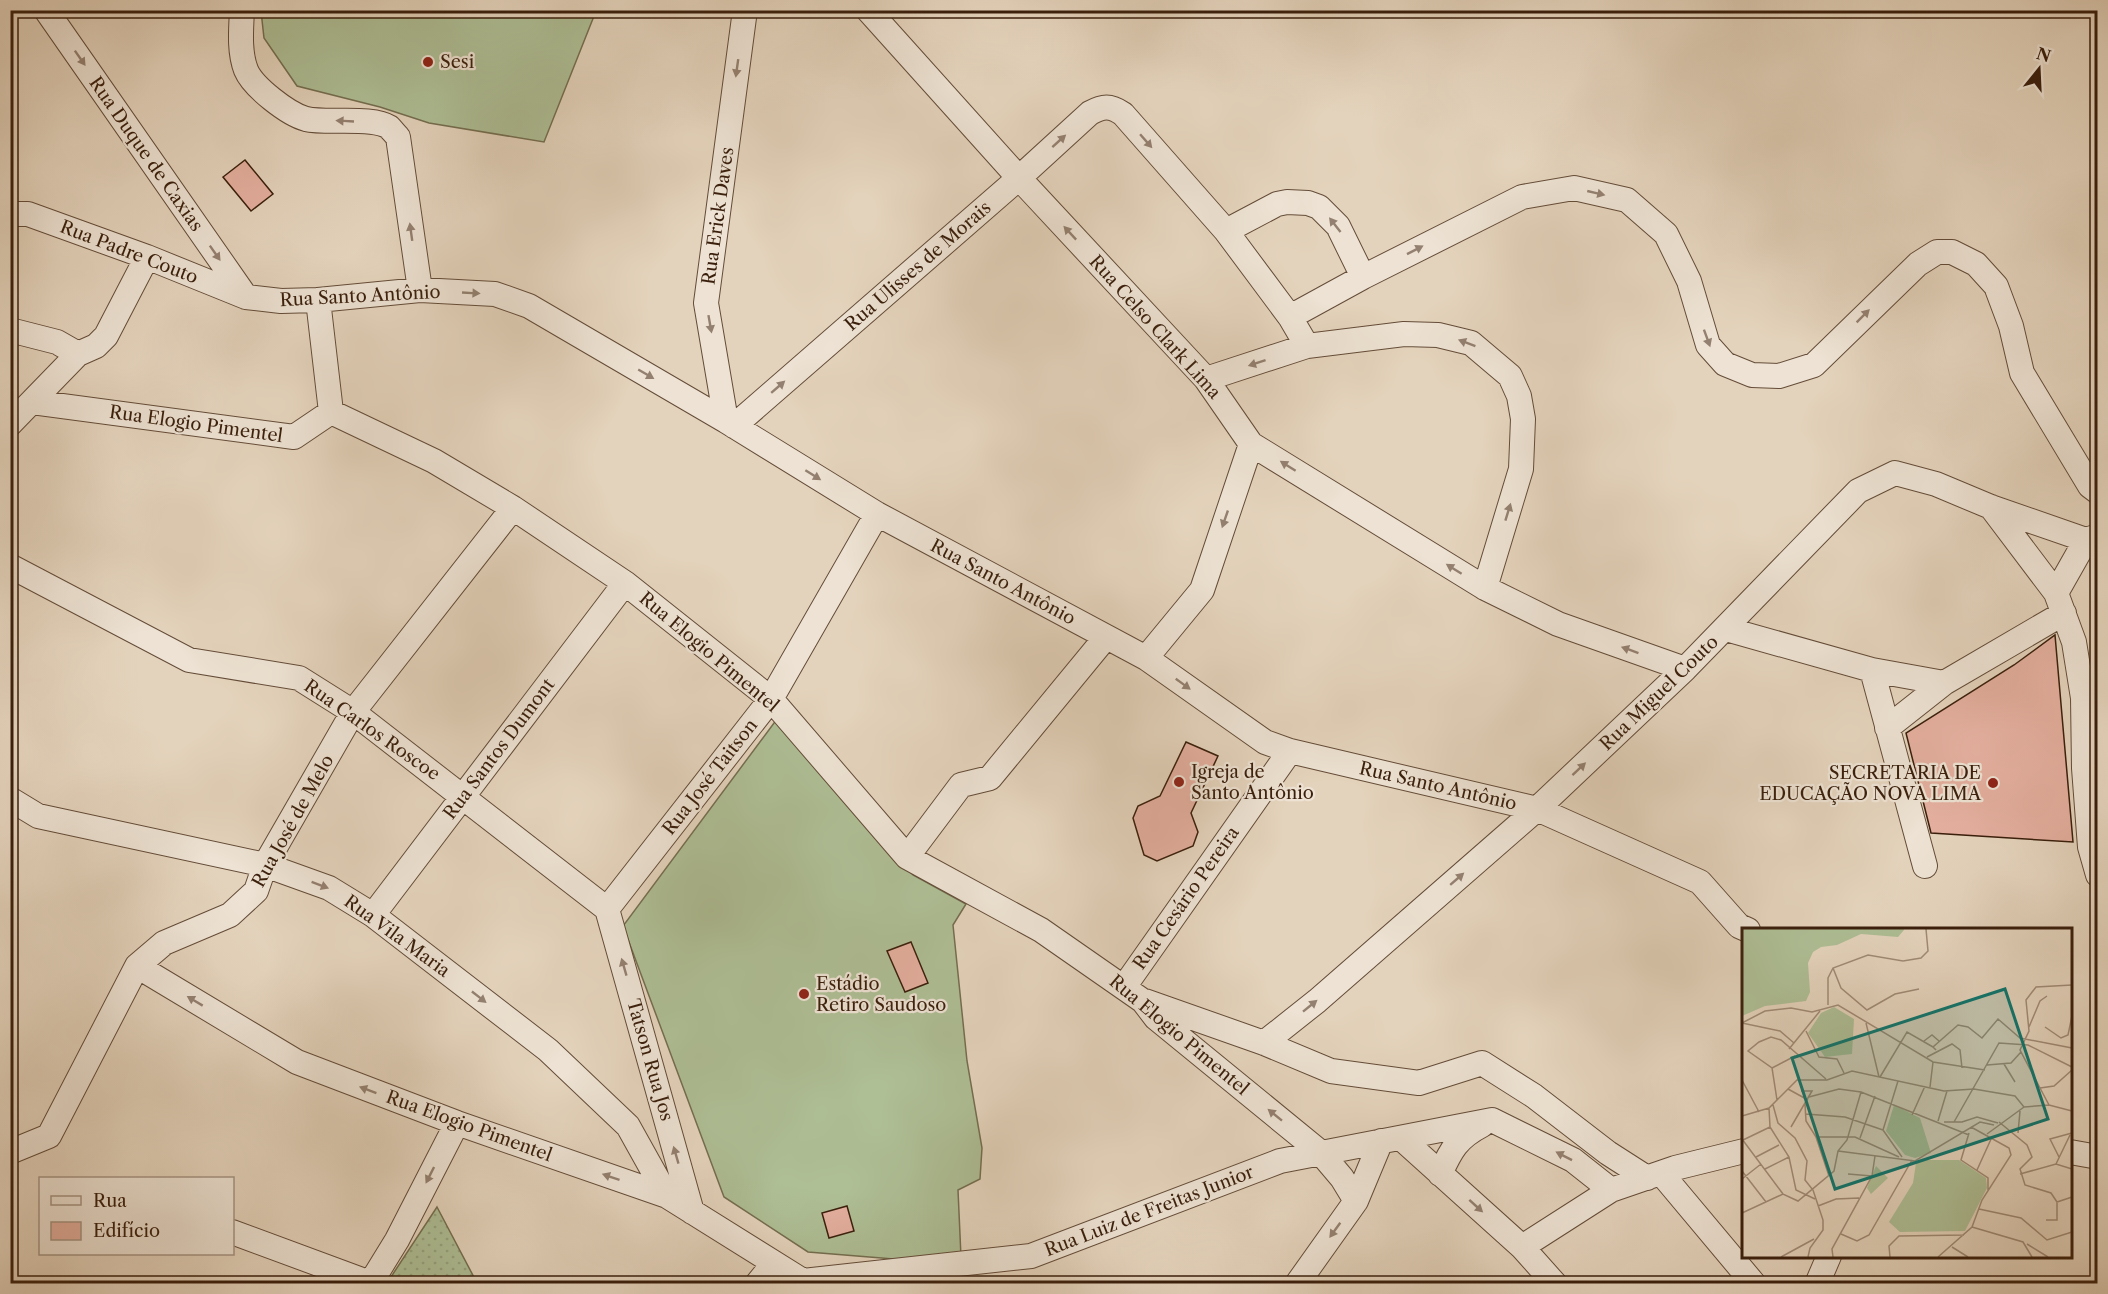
<svg xmlns="http://www.w3.org/2000/svg" width="2108" height="1294" font-family="'Libre Caslon Text',serif">
<style>
.green{fill:url(#green-dots);stroke:#746e50;stroke-width:1.5}
.pitch{fill:#aebe95;stroke:#746e50;stroke-width:1.5}
.building{fill:#e4af9f;stroke:#3a1f0c;stroke-width:1.5}
.lines{fill:none;stroke-linecap:round;stroke-linejoin:round}
.minor-casing{stroke:#644c38;stroke-width:26}
.minor{stroke:#ede2d3;stroke-width:24}
.oneway{fill:#948070}
.poi-dot{fill:#8f2418;stroke:#ede2d3;stroke-width:2}
.labels{text-anchor:middle;stroke-width:4.5;stroke-linejoin:round;paint-order:stroke}
.poi-label{font-size:18px;fill:#3a1f0c;stroke:#ede2d3;text-anchor:start}
.street-label{font-size:18px;fill:#3a1f0c;stroke:#ede2d3}
.inset-road{fill:none;stroke:#a08b76;stroke-width:1.5}
.view{fill:#0f766e;fill-opacity:0.15;stroke:#0f766e;stroke-width:3}
.inset-edge{fill:none;stroke:#3a1f0c;stroke-width:3}
</style>
<defs>
<pattern id="green-dots" width="8" height="8" patternUnits="userSpaceOnUse" patternTransform="scale(1.5)"><rect width="8" height="8" fill="#aebe95"/><path d="M2 2h.1M6 6h.1" fill="none" stroke="#96a37f" stroke-width="1.8" stroke-linecap="round"/></pattern>
</defs>
<rect width="100%" height="100%" fill="#e4d3bc"/>
<filter id="stains"><feTurbulence type="fractalNoise" baseFrequency=".00333" numOctaves="4"/><feColorMatrix values="0 0 0 0 .2 0 0 0 0 .09 0 0 0 0 .02 0 0 0 .5 -.17"/></filter>
<radialGradient id="worn" r=".72"><stop offset=".6" stop-color="#630" stop-opacity="0"/><stop offset="1" stop-color="#630" stop-opacity=".3"/></radialGradient>
<path class="green" d="M437 1207 477 1283H387Z"/>
<path class="pitch" d="M261 11V10L596 11 544 142 429 123 380 107 297 86 264 38Z
M777 719 913 875 966 904 953 925 967 1061 982 1148 980 1179 958 1190 961 1257 906 1260 808 1252 724 1197 623 926Z"/>
<path class="building" d="M245 160 273 194 251 211 223 177Z
M2055 635 2073 842 1931 833 1906 733 2014 665Z
M1186 742 1218 756 1191 813 1198 832 1193 846 1157 861 1144 855 1133 818 1138 806 1160 796Z
M911 942 928 983 905 992 887 951Z
M847 1206 854 1231 829 1238 822 1213Z"/>
<g class="lines">
<defs>
<path id="minor" d="M46 10 246 297
M242 10C241 30 239 52 246 70 253 87 288 114 306 119 327 124 372 116 389 127 392 130 395 134 398 137L420 290
M868 10 1019 178 1206 379 1251 444 1485 588 1558 624 1685 669
M10 214H28L147 257 246 297 281 301 318 300 420 290 495 294 529 306 726 421 877 514 1146 658 1265 742 1290 751 1537 809 1700 882 1739 926 1748 930
M1226 231 1277 204 1287 202 1308 203 1319 207 1338 226 1363 277
M318 300 331 412
M10 330 57 342 78 354 10 424
M1307 346 1290 317 1363 277 1522 197 1574 188 1627 200 1666 234 1689 281 1708 345 1725 364 1752 375 1779 376 1814 365 1918 264 1937 252H1952L1976 264 1996 286 2011 326 2022 373 2090 486 2098 492
M78 354 96 346 106 336 147 257
M1206 379 1307 346 1404 334 1438 335 1471 343 1510 376 1519 396 1523 419 1521 469 1485 588
M32 402 294 437 331 412 434 461 513 508 625 583 771 699 907 857 1041 930 1143 1001 1156 1018 1320 1152 1342 1178 1356 1201
M726 421 706 303 745 10
M734 426 1019 178 1090 113C1103 106 1110 105 1123 114L1226 231 1290 317
M1991 507 2056 593 2074 642 2083 698 2084 768 2090 847 2098 875
M10 566 189 660 299 678 353 712 607 909
M2056 593 2086 540 2098 536
M1726 629 1872 670 1944 683 2064 613
M1146 658 1202 590 1251 444
M1872 670 1925 866
M1887 728 1944 683
M10 799 38 816 265 865 329 888 373 915 548 1050 628 1126 667 1196
M907 857 961 785 990 778 1106 637
M607 909 771 699 877 514
M607 909 692 1212
M373 915 625 583
M137 966 297 1062 457 1123 667 1196 803 1281 1031 1256 1280 1161 1492 1120 1573 1160 1611 1190
M1124 987 1290 751
M1145 1001 1264 1043 1331 1071 1419 1083 1482 1063 1534 1096 1608 1153 1647 1178
M1264 1043 1317 1001 1537 809 1685 669 1858 491 1895 473 1936 484 1991 507 2086 540 2098 547
M1401 1138 1522 1247 1555 1284
M10 1152 49 1136 137 966 164 943 230 915 256 891 265 865 353 712 513 508
M2070 1152 2098 1157
M1661 1173 1754 1284
M1440 1174C1451 1150 1457 1138 1482 1125
M232 1232 370 1283
M1522 1247 1611 1190 1675 1168 1744 1151
M370 1284 397 1240 457 1123
M757 1284 774 1263
M1297 1284 1356 1201 1381 1141
M1817 1284 1829 1256"/>
</defs>
<use href="#minor" class="minor-casing"/>
<use href="#minor" class="minor"/>
</g>
<defs><path id="oneway-solid" d="M-6-.8H1V-3.2L6.5 0L1 3.2V.8H-6Z" transform="scale(1.5)"/></defs>
<g class="oneway">
<use href="#oneway-solid" transform="translate(80 58) rotate(55)"/>
<use href="#oneway-solid" transform="translate(737 68) rotate(98)"/>
<use href="#oneway-solid" transform="translate(345 121) rotate(-177)"/>
<use href="#oneway-solid" transform="translate(1059 141) rotate(-42)"/>
<use href="#oneway-solid" transform="translate(1146 141) rotate(49)"/>
<use href="#oneway-solid" transform="translate(1596 193) rotate(13)"/>
<use href="#oneway-solid" transform="translate(1335 225) rotate(-128)"/>
<use href="#oneway-solid" transform="translate(411 232) rotate(-98)"/>
<use href="#oneway-solid" transform="translate(1070 233) rotate(-133)"/>
<use href="#oneway-solid" transform="translate(1415 250) rotate(-27)"/>
<use href="#oneway-solid" transform="translate(215 253) rotate(55)"/>
<use href="#oneway-solid" transform="translate(471 293) rotate(3)"/>
<use href="#oneway-solid" transform="translate(1863 316) rotate(-45)"/>
<use href="#oneway-solid" transform="translate(710 324) rotate(80)"/>
<use href="#oneway-solid" transform="translate(1707 338) rotate(70)"/>
<use href="#oneway-solid" transform="translate(1467 343) rotate(-159)"/>
<use href="#oneway-solid" transform="translate(1257 363) rotate(162)"/>
<use href="#oneway-solid" transform="translate(646 374) rotate(30)"/>
<use href="#oneway-solid" transform="translate(778 387) rotate(-41)"/>
<use href="#oneway-solid" transform="translate(1288 466) rotate(-148)"/>
<use href="#oneway-solid" transform="translate(813 475) rotate(32)"/>
<use href="#oneway-solid" transform="translate(1508 512) rotate(-73)"/>
<use href="#oneway-solid" transform="translate(1225 519) rotate(109)"/>
<use href="#oneway-solid" transform="translate(1454 569) rotate(-148)"/>
<use href="#oneway-solid" transform="translate(1630 650) rotate(-160)"/>
<use href="#oneway-solid" transform="translate(1183 684) rotate(36)"/>
<use href="#oneway-solid" transform="translate(1579 769) rotate(-43)"/>
<use href="#oneway-solid" transform="translate(1457 879) rotate(-41)"/>
<use href="#oneway-solid" transform="translate(320 885) rotate(21)"/>
<use href="#oneway-solid" transform="translate(624 967) rotate(-106)"/>
<use href="#oneway-solid" transform="translate(479 997) rotate(38)"/>
<use href="#oneway-solid" transform="translate(195 1001) rotate(-149)"/>
<use href="#oneway-solid" transform="translate(1310 1006) rotate(-39)"/>
<use href="#oneway-solid" transform="translate(368 1090) rotate(-159)"/>
<use href="#oneway-solid" transform="translate(1275 1115) rotate(-141)"/>
<use href="#oneway-solid" transform="translate(676 1155) rotate(-106)"/>
<use href="#oneway-solid" transform="translate(1564 1156) rotate(-153)"/>
<use href="#oneway-solid" transform="translate(430 1175) rotate(117)"/>
<use href="#oneway-solid" transform="translate(611 1177) rotate(-161)"/>
<use href="#oneway-solid" transform="translate(1476 1206) rotate(42)"/>
<use href="#oneway-solid" transform="translate(1335 1230) rotate(126)"/>
</g>
<g class="poi-dot">
<circle cx="428" cy="62" r="6"/>
<circle cx="1179" cy="782" r="6"/>
<circle cx="1993" cy="783" r="6"/>
<circle cx="804" cy="994" r="6"/>
</g>
<g class="labels">
<g class="poi-label">
<text x="440" y="68">Sesi</text>
<text x="1191" y="778">Igreja de<tspan x="1191" dy="21">Santo Antônio</tspan></text>
<text x="1981" y="779" text-anchor="end">SECRETARIA DE<tspan x="1981" dy="21">EDUCAÇÃO NOVA LIMA</tspan></text>
<text x="816" y="990">Estádio<tspan x="816" dy="21">Retiro Saudoso</tspan></text>
</g>
<g class="street-label">
<text transform="translate(146 154) rotate(55)" y="6">Rua Duque de Caxias</text>
<text transform="translate(718 216) rotate(-82)" y="6">Rua Erick Daves</text>
<text transform="translate(129 252) rotate(21)" y="6">Rua Padre Couto</text>
<text transform="translate(918 266) rotate(-41)" y="6">Rua Ulisses de Morais</text>
<text transform="translate(360 296) rotate(-3)" y="6">Rua Santo Antônio</text>
<text transform="translate(1155 327) rotate(48)" y="6">Rua Celso Clark Lima</text>
<text transform="translate(196 424) rotate(8)" y="6">Rua Elogio Pimentel</text>
<text transform="translate(1003 582) rotate(28)" y="6">Rua Santo Antônio</text>
<text transform="translate(709 652) rotate(40)" y="6">Rua Elogio Pimentel</text>
<text transform="translate(1659 693) rotate(-44)" y="6">Rua Miguel Couto</text>
<text transform="translate(372 730) rotate(35)" y="6">Rua Carlos Roscoe</text>
<text transform="translate(499 749) rotate(-53)" y="6">Rua Santos Dumont</text>
<text transform="translate(710 777) rotate(-52)" y="6">Rua José Taitson</text>
<text transform="translate(1438 786) rotate(13)" y="6">Rua Santo Antônio</text>
<text transform="translate(293 821) rotate(-61)" y="6">Rua José de Melo</text>
<text transform="translate(1186 898) rotate(-55)" y="6">Rua Cesário Pereira</text>
<text transform="translate(397 936) rotate(36)" y="6">Rua Vila Maria</text>
<text transform="translate(1179 1035) rotate(40)" y="6">Rua Elogio Pimentel</text>
<text transform="translate(650 1060) rotate(74)" y="6">Tatson Rua Jos</text>
<text transform="translate(469 1126) rotate(20)" y="6">Rua Elogio Pimentel</text>
<text transform="translate(1149 1211) rotate(-21)" y="6">Rua Luiz de Freitas Junior</text>
</g>
</g>
<g transform="translate(1742 928)">
<rect width="330" height="330" fill="#e4d3bc"/>
<path d="M134 238 146 250 129 266 125 260Z" fill="#aebe95"/>
<path d="M0 1H162V2L156 9 119 6 95 17 79 19 71 24 66 35 68 64 64 73 23 78 0 88Z" fill="#aebe95"/>
<path d="M92 79 112 91 110 126 83 129 66 105 79 85ZM152 177 178 190 189 225 173 230 163 227 144 203ZM180 232H217L244 250 245 260 223 303 158 304 147 294 171 255 174 235Z" fill="#aebe95"/>
<path class="inset-road" d="M91 40 99 60 125 82 153 66 177 61M86 77V50L91 40 126 27 161 33 179 30 186 23 184 1M0 95 23 83 49 80 70 84 96 77 191 134 243 142M0 95 38 103 52 115M124 95 137 149M287 99 298 73 305 68M303 99 319 110 326 107 330 88M64 103 77 129 95 131 102 145M182 113 190 107 197 113M47 121 78 83M194 122 191 119 216 97 226 99 240 110 256 91 278 110 330 120M185 129 210 116 218 122 220 140M262 136 273 154M245 137 269 135 279 124M30 140 53 128M138 149 165 104 191 119M0 152 17 184M188 159 191 134M298 160 312 158 330 142M46 161 66 172M67 169 97 161 119 164 227 207M35 172 30 140 6 123 17 114 29 109 39 112 84 151M63 176 64 193 74 209H113L157 229M31 177 36 195 53 210 65 233 63 252 71 262 81 292V302L68 320 66 329M307 177 278 122 287 103 284 72 294 59 330 57M282 179 307 177 330 183M27 180 28 199 47 229 54 262 73 271M64 186 103 189 141 202M170 187 183 158M0 188 27 180 55 152H85L110 143 202 163 232 161 273 168 282 179M196 193 205 163M202 194H220L235 189 256 195M212 194 257 115 286 117 330 139M257 194 285 217 290 229 278 241 283 257 309 265 315 274 330 269M49 199 70 163H59M141 202 156 153M141 202 160 229M227 205 219 232 246 250V263M276 205 278 183M245 206 282 179M74 209 87 248M118 210 133 168M0 211 41 266M1 212 28 199M96 223 173 233 238 194 252 197M14 229 37 217M317 229 308 211 330 205M314 236 328 207M23 241 47 229M235 242 250 209M0 243 24 274M106 246 130 248M278 246 314 236 330 241M0 251 19 236M76 278 94 271 117 270M237 281 279 290 305 312 330 304M0 285 41 266 56 273 92 243 96 223 105 212 119 164M304 292H315V274M230 299 281 314 290 329M99 306 115 313 127 307 170 232M285 316 306 329M210 319 226 329M39 329 72 311M91 329 90 321 130 248 133 228M148 329 147 318 157 308 222 307M196 329 230 299 240 272 269 227 267 220 229 199"/>
<path class="view" d="M263 61 306 191 93 261 50 130Z"/>
<rect width="330" height="330" class="inset-edge"/>
</g>
<rect width="2108" height="1294" fill="none" stroke="#e4d3bc" stroke-width="36"/>
<rect x="12" y="12" width="2084" height="1270" fill="none" stroke="#3a1f0c" stroke-width="3"/>
<rect x="18" y="18" width="2072" height="1258" fill="none" stroke="#3a1f0c" stroke-width="1.5"/>
<rect x="39" y="1177" width="195" height="78" fill="#ede2d3" stroke="#a59483" stroke-width="1.5"/>
<rect x="51" y="1196" width="30" height="9" fill="#ede2d3" stroke="#a59483" stroke-width="1.5"/>
<text x="93" y="1207" font-size="18" fill="#3a1f0c">Rua</text>
<rect x="51" y="1222" width="30" height="18" fill="#e4af9f" stroke="#a59483" stroke-width="1.5"/>
<text x="93" y="1237" font-size="18" fill="#3a1f0c">Edifício</text>
<g transform="translate(2039 69) rotate(18)" stroke="#ede2d3" stroke-width="4.5" paint-order="stroke">
<path d="M0-4.5L10 22L0 15L-10 22Z" fill="#3a1f0c"/>
<text y="-9" font-size="16" font-weight="bold" text-anchor="middle" fill="#3a1f0c">N</text>
</g>
<rect width="100%" height="100%" filter="url(#stains)"/>
<rect width="100%" height="100%" fill="url(#worn)"/>
</svg>
